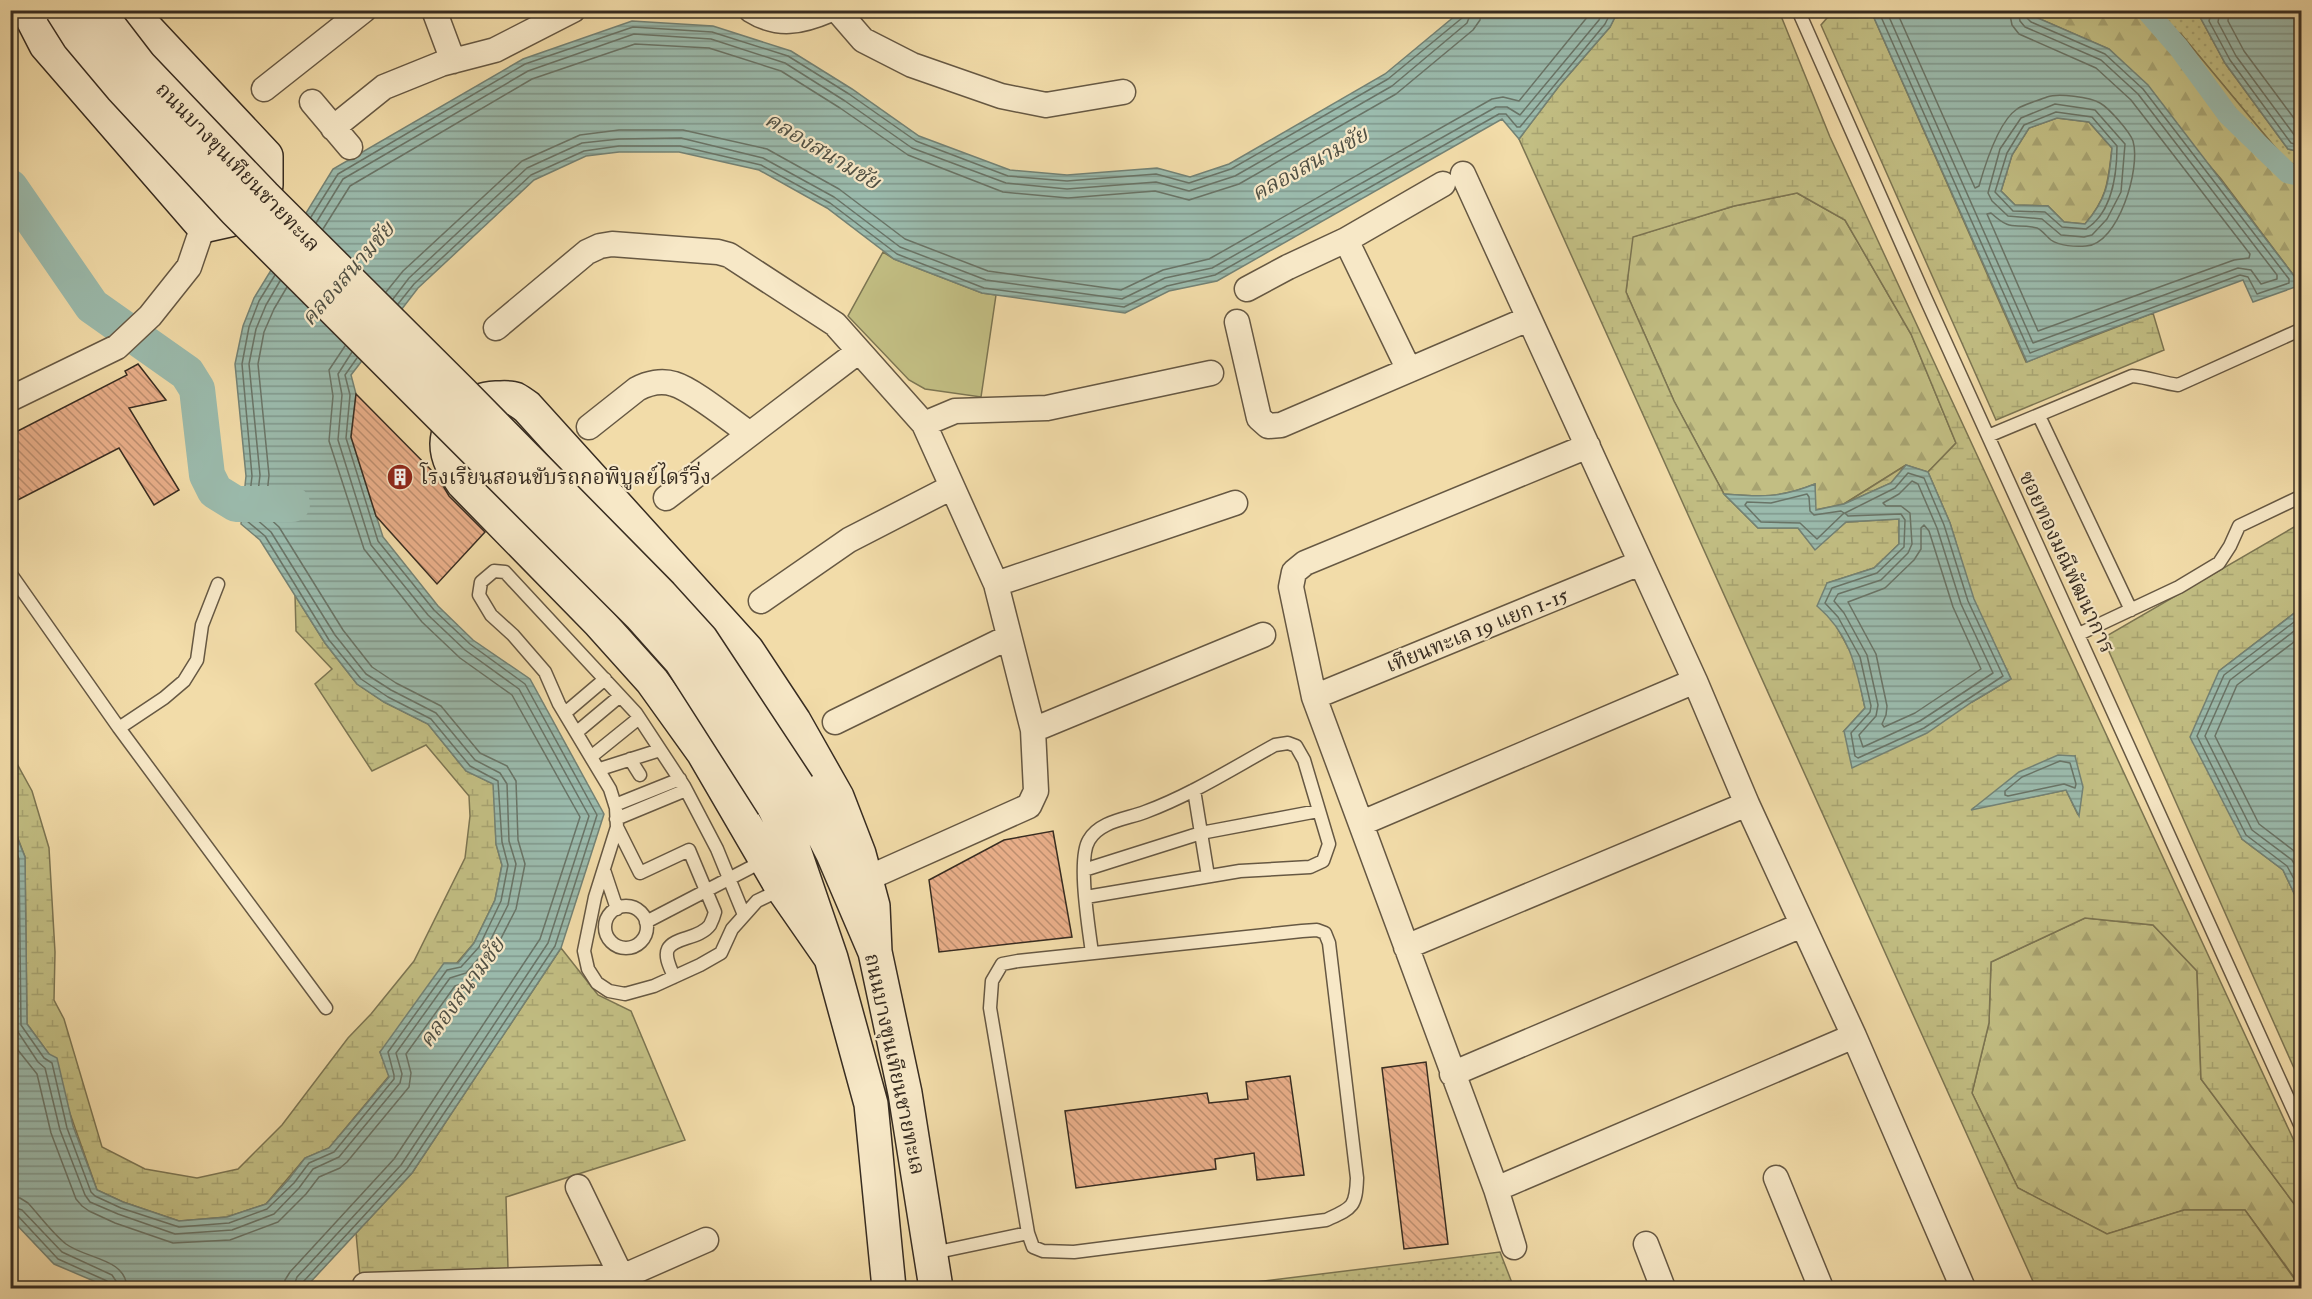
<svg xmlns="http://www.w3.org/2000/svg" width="2312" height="1299" font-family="'IM FELL Double Pica','Noto Serif Thai',serif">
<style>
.grass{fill:url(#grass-dots);stroke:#7c7552;stroke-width:1.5}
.forest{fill:url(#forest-firs);stroke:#7c7552;stroke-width:1.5}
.wetland{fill:url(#wetland-marsh);stroke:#7c7552;stroke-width:1.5;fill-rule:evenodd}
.garden{fill:#c2be83;stroke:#7c7552;stroke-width:1.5}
.water{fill:url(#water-rules);stroke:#738275;stroke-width:1.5;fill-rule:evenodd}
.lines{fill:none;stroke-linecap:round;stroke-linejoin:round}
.shore{stroke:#697467;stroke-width:1.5}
.canal{stroke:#9bbbad;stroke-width:21}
.river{stroke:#9bbbad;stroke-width:36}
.building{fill:url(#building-back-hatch);stroke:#372c21;stroke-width:1.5}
.lane-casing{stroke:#665843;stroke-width:15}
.street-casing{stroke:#665843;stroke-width:27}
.secondary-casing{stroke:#372c21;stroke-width:36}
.lane{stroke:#f7e8c7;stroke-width:12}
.street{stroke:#f7e8c7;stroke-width:24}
.secondary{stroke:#f7e8c7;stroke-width:33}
.secondary-bridge-casing{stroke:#372c21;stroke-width:36;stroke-linecap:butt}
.secondary-bridge{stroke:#f7e8c7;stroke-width:33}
.labels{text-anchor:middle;stroke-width:4.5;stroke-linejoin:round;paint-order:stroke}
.street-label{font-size:21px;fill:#372c21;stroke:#f7e8c7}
.poi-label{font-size:21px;fill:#372c21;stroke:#f7e8c7;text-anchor:start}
.water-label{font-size:22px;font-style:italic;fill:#505044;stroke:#f7e8c7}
</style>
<defs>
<pattern id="grass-dots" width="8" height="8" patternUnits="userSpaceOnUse" patternTransform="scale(1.5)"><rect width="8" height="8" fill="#c2be83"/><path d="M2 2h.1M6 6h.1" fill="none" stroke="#a7a371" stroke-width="1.8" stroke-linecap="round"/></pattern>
<pattern id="forest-firs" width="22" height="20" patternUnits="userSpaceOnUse" patternTransform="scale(1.5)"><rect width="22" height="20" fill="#c2be83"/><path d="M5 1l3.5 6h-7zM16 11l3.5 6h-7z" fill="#a7a371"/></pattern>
<pattern id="wetland-marsh" width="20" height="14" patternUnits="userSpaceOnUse" patternTransform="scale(1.5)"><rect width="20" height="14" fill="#c2be83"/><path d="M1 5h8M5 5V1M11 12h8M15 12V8" fill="none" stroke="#a7a371"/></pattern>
<pattern id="water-rules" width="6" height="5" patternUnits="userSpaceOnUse" patternTransform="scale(1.5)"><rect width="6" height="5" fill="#9bbbad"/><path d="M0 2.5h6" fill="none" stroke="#7f988c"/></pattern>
<pattern id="building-back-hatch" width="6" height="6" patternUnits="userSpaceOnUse" patternTransform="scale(1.5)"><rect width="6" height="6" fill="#eaaf8a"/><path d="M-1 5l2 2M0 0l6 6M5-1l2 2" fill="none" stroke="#be8f70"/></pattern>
</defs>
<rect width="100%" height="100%" fill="#f2dca9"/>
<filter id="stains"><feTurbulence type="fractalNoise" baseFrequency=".00333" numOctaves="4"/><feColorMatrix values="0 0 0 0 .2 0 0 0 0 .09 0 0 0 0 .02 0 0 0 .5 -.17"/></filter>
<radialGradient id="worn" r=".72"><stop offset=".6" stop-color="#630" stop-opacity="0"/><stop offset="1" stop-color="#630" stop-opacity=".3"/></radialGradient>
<path class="grass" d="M2139 11H2221L2199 15 2225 63 2288 149 2301 152V165L2288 163 2181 34Z
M1500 1252 1514 1288H1207Z"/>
<path class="forest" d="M2031 11H2139L2181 34 2288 163 2301 165V285L2221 179 2109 49 2033 16Z
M2057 118 2089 122 2112 148C2108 181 2108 197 2085 224L2064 222 2048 206 2015 205 2001 191 2012 155 2029 128Z
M1797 193 1845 220 1911 334 1956 443 1928 472 1906 465 1844 504 1815 510V484C1780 498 1761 497 1724 494L1674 401 1626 292 1632 237 1734 206Z
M2085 918 2153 925 2197 971 2201 1079 2301 1213V1287L2245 1210H2184L2107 1234 2018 1188 1972 1093 1989 1023 1991 962Z"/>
<path class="wetland" d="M1618 11H1779L1830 137 2301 1156V1213L2201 1079 2197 971 2153 925 2085 918 1991 962 1989 1023 1972 1093 2018 1188 2107 1234 2184 1210H2245L2301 1288H2036L1519 139 1559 86 1610 27ZM1797 193 1845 220 1911 334 1956 443 1928 472 1950 523 1973 599 2011 679 1972 702 1844 731 1865 708 1855 660 1833 620 1827 583 1874 568 1899 544V519L1846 522 1815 549 1798 528H1758L1724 494 1674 401 1626 292 1633 237 1734 206ZM2075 756 2078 815 2066 790 1972 809Z
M1833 11H1871L2026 362 2153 313 2164 350 1996 420 1821 25Z
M1906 465 1891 483 1844 504Z
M2301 523V608L2219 671 2242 839 2283 870 2301 908 2302 962 2299 971 2302 976 2301 1084 2103 638Z
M295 595 325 643 357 684 384 702 428 724 466 771 494 784 496 844 502 865 495 900 474 943 380 1052 389 1076 329 1148 305 1158 266 1204 227 1217 179 1221 123 1202 97 1190 49 1054 27 1024 25 857 11 820 10 751 32 791 49 848 55 952 54 1000 64 1019 102 1147 145 1169 197 1178 238 1169 282 1125 348 1038 371 1014 414 961 465 858 470 816 469 796 426 745 372 771 315 684 332 669 296 631Z
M561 948 598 995 631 1011 685 1140 506 1197 508 1269 360 1276 356 1233 412 1173Z"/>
<path class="garden" d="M883 252 894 259 982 293 996 295 981 397 925 389 909 380 848 316Z"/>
<path class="water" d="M2221 10 2301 11V152L2288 149 2225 63 2199 15Z
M1461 11H1618L1610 27 1559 86 1519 139 1502 119 1217 281 1169 291 1125 313 982 293 894 259 827 208 759 170 679 152H619L586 156 534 180 418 288 351 375 356 394 351 437 383 537 438 606 473 640 530 679 604 814 561 948 412 1173 305 1288H110L54 1264 15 1223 10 1215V820L25 857 27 1024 49 1054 57 1058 73 1126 97 1190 123 1202 179 1221 227 1217 266 1204 289 1179 305 1158 329 1148 389 1077 380 1052 444 963H458L474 943 495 900 502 865 496 844 493 784 466 771 428 724 384 702 357 684 325 643 260 540 241 524 246 476 235 364 243 326 254 298 333 169 523 59 632 21 713 26 791 51 852 89 919 136 1010 170 1067 175 1157 168 1190 177 1229 164 1385 74Z
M1871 11H2031L2033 16 2109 49 2148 85 2301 285 2253 302 2243 280 2083 339 2027 362ZM2057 118 2089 122 2112 148C2109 180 2108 198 2085 224L2064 222 2048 206 2015 205 2001 191 2012 155 2029 128Z
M1906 465 1928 472 1950 523 1974 599 2011 679 1972 702 1927 733 1852 768 1844 731 1865 708C1856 667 1850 634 1817 606L1827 583 1874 568 1899 544V519L1846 522 1815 550 1798 528H1758L1724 494C1761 497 1780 498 1815 484L1816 510 1844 504 1891 483Z
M2301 608V908L2283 870 2242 839 2190 737 2219 671Z
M2058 755 2075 756 2083 787 2079 816 2066 790 1971 810 2019 772Z"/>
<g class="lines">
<path class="shore" d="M1878 10 2030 353 2240 275 2248 277 2257 294 2289 283V279L2143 89 2105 54 2031 22 2027 18 2026 10
M1886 10 2033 343 2238 268 2251 270 2261 284 2277 279V275L2138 94 2101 60 2025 27 2020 21 2018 10
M1896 10 1975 188 1979 186C1985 165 1998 122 2017 109 2025 104 2037 101 2047 97 2058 93 2090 97 2100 103 2109 108 2130 132 2133 141 2141 167 2119 244 2086 246 2076 247 2059 246 2051 240 2046 236 2042 230 2037 228 2013 222 2013 233 1991 213L1987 214 2038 331 2234 260 2249 258 2250 254 2131 100 2096 68 2019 34 2012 25 2009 10
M2212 10 2209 21 2230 60 2291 143 2302 146
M2220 10 2218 22 2236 56 2295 136 2302 138
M2229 10 2228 21 2244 51 2302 129
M2055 104 2095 110 2125 144 2121 192 2107 219 2092 235 2084 237 2061 235 2042 219 2008 216 1992 201 1988 193 2000 149 2021 118Z
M2056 112 2092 117 2117 146C2117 174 2112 213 2086 229L2062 227 2045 212 2013 211 1995 192 2007 153 2024 125Z
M311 217 338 174 525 64 633 27 712 32 788 56 849 94 916 141 1008 176 1067 181 1156 174 1189 183 1231 169 1388 79 1462 18 1464 10
M316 223 343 179 528 71 634 34 711 39 785 63 845 101 912 148 1006 183 1067 189 1156 182 1189 191 1235 176 1392 86 1467 23 1472 10
M323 229 350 186 532 79 635 44 709 48 781 71 840 108 908 155 1003 192 1068 198 1155 191 1189 200 1239 184 1396 94 1473 30 1480 20 1481 10
M386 292 403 271 522 161 580 135 619 130H683L767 149 839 189 905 239 988 271 1121 290 1163 270 1209 259 1492 99 1503 97 1519 101 1593 10
M393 299 409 278 527 168 582 143 619 139 681 138 763 158 834 197 900 247 986 280 1122 299 1165 278 1212 268 1496 107H1507L1520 115 1599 20 1603 10
M398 304 414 284 531 175 584 151 619 146H680L761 165 830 203 897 254 984 288 1124 307 1167 286 1215 275 1499 114H1506L1517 127H1520L1605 24 1612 10
M1908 473 1924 478 1944 525 1968 601 2003 676 1924 728 1858 758 1855 756 1851 733 1870 712 1871 706 1860 657 1838 617 1825 603 1832 588 1877 573 1904 547 1905 520 1901 514 1848 516 1845 513 1895 488Z
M1912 481 1918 484 1937 528 1961 604 1993 673 1920 721 1863 747 1859 735 1876 716 1878 705 1867 655 1844 613 1834 601 1838 594 1881 580 1908 553 1912 544 1910 513 1901 506H1886L1883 503 1899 494Z
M1807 494 1809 497 1810 511 1814 515 1841 511 1844 513 1817 539 1800 523 1761 522 1745 505 1747 502 1771 503Z
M1924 525 1929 531 1953 607 1981 669 1915 713 1884 727 1882 724 1886 715 1887 706 1876 654 1848 602 1885 588 1914 560 1921 549V528Z
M2302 616 2224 675 2197 736 2246 835 2287 866 2302 894
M2302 625 2230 680 2205 736 2252 830 2292 860 2302 877
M2302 636 2237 685 2215 736 2259 824 2302 857
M2060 761 2070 763 2076 784 2075 788 2064 784 2008 796 2005 795V791L2022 777Z
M10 836 19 859 21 1025 44 1058 52 1063 67 1128 91 1192 95 1196 121 1208 179 1227 229 1223 267 1209 294 1183 309 1163 334 1152 394 1079V1075L388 1052 447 970 461 967 479 947 501 901 508 865 502 842 498 781 470 766 431 719 388 697 361 679 329 640 265 536 247 521 252 476 242 364 249 327 259 301 275 275
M10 857 14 1026 38 1062 45 1068 60 1130 85 1195 90 1202 118 1214 175 1234 232 1230 274 1214 299 1188 313 1169 339 1157 400 1083 402 1074 396 1053 450 978 466 973 485 951 508 905 516 864 509 841 507 784 500 773 475 760 436 713 391 690 366 674 335 635 271 532 255 518 260 475 249 364 256 329 266 305 280 281
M10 1040 37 1074 51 1133 76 1199 82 1206 89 1211 115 1223 173 1243 230 1240 278 1222 306 1194 319 1177 340 1168 347 1162 409 1087 411 1073 406 1054 455 986 471 981 492 956 516 909 525 864 518 840 516 781 507 766 480 753 441 706 396 683 372 667 343 630 279 527 265 514 269 475 258 364 264 332 274 309 287 287
M10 1197 20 1198 28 1203C40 1216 52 1233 66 1244 86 1259 126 1258 127 1288
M10 1206 22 1210 62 1252 112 1275 116 1281 118 1288
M10 1214 17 1215 58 1259 107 1281 110 1288
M284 1288 285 1280 290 1272 394 1159 540 939 580 817 512 695 460 658 422 622 364 549 329 441 333 396 329 370 345 346
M293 1288 297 1277 401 1165 548 943 589 816 519 689 465 650 428 615 371 545 338 440 342 395 338 374 352 352
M301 1288 303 1282 407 1169 555 946 597 815 525 684 470 644 434 610 378 541 346 438 350 395 345 375 357 358"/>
<path class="canal" d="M2146 10 2179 48 2228 115 2288 173 2302 176"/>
<path class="river" d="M10 187 92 306 187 373 197 389 207 475 215 491 236 504H292"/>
</g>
<path class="building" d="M138 364 166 400 129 408 179 490 154 505 119 448 10 504V435L127 375 125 371Z
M356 394 438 477 449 496 485 532 437 584 376 516 351 437Z
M1053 831 1072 937 939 952 929 880 1004 840Z
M1426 1062 1448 1244 1404 1249 1382 1068Z
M1290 1076 1304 1175 1257 1180 1254 1153 1215 1159 1216 1169 1076 1188 1065 1111 1207 1093 1209 1103 1248 1099 1246 1082Z"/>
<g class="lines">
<defs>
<path id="lane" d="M1798 10 1925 297 2302 1129
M2039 416 2131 610
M1988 436 2132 376C2148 377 2162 383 2178 385L2302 329
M10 573 119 728 326 1008
M2079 634 2179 587 2219 563 2230 546 2239 526 2302 496
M565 713 605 679
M119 728 164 698 184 681 197 660 202 625 218 584
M577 732 620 696
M592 756 639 718
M630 759 640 775
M600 769 660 750
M1194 790 1208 876
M615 805 680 779
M616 819 686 790
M617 827 640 873 689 850 715 912C714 916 712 921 710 925 700 939 674 937 668 949 664 957 671 969 674 977
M604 870 617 909
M1084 870 1201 833 1318 811
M1086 897 1240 871 1310 867 1323 861 1329 844 1304 760 1296 746 1288 743 1275 745C1233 768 1191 795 1145 812 1127 819 1100 821 1089 840 1077 859 1089 929 1092 953
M605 927a21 21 0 1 1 42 0a21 21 0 1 1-42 0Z
M744 915 717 849 684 786 636 713 505 572 494 571 481 582 479 595 491 615 513 635 545 672 559 704 610 789 616 808 617 827 595 897 584 951 588 969 597 983 609 991 625 994 654 986 700 965 721 953 732 929 757 901 782 889
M646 922 765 860
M933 1253 1028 1233 1033 1247 1043 1251 1074 1252 1326 1220C1352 1208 1356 1208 1357 1178L1329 943 1325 933 1317 930 1302 931 1018 961 1002 964 992 981 990 1008 1028 1233"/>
<path id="street" d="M434 10 453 61
M751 10C778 27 801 22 829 10
M837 10 863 40 912 65 1001 96 1046 105 1123 92
M264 89 364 10
M312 102 350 147
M333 128 384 87 441 64 495 50 573 10
M1463 174 1695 681 1747 804 1854 1036 1963 1288
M1346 240 1409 370
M1247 289 1288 267 1346 240 1443 184
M1237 322 1259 418 1268 426 1281 425 1528 319
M496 328 587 252 600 246 612 244 718 252 729 255 835 324 924 424 996 584 1033 730 1036 791 1029 806 866 879
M10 399 117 347 150 316 189 267 203 226
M924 424 955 411 1047 408 1211 373
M589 427 637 389C648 383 662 380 674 384 694 390 731 421 750 434
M666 498 859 351
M996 584 1235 503
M761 601 849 540 952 487
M1314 697 1640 563
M835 722 1009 637
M1033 730 1263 635
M1362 823 1695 681
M1406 947 1747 804
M1452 1074 1802 925
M1776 1178 1821 1288
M578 1187 627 1288
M1496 1189 1854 1036
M1646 1244 1663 1288
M1514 1247 1496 1189 1314 697 1291 587 1294 572 1305 563 1588 446
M365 1285 622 1277 706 1240"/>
<path id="secondary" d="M28 10 46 45 203 226 230 220 266 185V156L129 10
M798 786 833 854 875 952 905 1093 936 1288
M773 805 792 844 831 958 871 1104 889 1288
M831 958 781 886 703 752 652 681 599 622 463 483C455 471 447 459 447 444 448 417 471 399 496 398 502 398 510 397 515 399 519 401 523 404 527 407L747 650 794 721 837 797 859 854 873 906 875 952"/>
</defs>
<use href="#lane" class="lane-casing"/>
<use href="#street" class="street-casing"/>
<use href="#secondary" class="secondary-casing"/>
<use href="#lane" class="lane"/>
<use href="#street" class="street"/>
<use href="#secondary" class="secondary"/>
<defs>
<path id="secondary-bridge" d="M62 10 79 37 121 87 235 210 640 615 681 661 773 805
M97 10 140 66 264 196 463 394 661 595 701 639 798 786"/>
</defs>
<use href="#secondary-bridge" class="secondary-bridge-casing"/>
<use href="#secondary-bridge" class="secondary-bridge"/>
</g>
<defs>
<symbol id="building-disc" viewBox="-11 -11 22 22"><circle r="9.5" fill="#8f2418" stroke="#f7e8c7"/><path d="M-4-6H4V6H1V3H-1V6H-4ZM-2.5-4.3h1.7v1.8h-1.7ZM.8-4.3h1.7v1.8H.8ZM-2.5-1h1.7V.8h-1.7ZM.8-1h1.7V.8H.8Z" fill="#fff"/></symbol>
</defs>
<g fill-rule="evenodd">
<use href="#building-disc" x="385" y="462" width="30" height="30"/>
</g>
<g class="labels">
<g class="street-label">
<text transform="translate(238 167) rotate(46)" y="7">ถนนบางขุนเทียนชายทะเล</text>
<text transform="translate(2067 562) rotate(65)" y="7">ซอยทองมณีพัฒนาการ</text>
<text transform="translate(1477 630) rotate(-22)" y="7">เทียนทะเล 19 แยก 1-15</text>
<text transform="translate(895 1064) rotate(78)" y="7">ถนนบางขุนเทียนชายทะเล</text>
</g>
<g class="poi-label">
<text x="420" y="484">โรงเรียนสอนขับรถกอพิบูลย์ไดร์วิ่ง</text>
</g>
<g class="water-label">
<text transform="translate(823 150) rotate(31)" y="8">คลองสนามชัย</text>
<text transform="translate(1309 163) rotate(-29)" y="8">คลองสนามชัย</text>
<text transform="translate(347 273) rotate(-49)" y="8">คลองสนามชัย</text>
<text transform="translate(461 992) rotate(-54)" y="8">คลองสนามชัย</text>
</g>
</g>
<rect width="2312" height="1299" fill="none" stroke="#f2dca9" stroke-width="36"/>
<rect x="12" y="12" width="2288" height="1275" fill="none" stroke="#372c21" stroke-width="3"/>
<rect x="18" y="18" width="2276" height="1263" fill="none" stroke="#372c21" stroke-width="1.5"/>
<rect width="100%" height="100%" filter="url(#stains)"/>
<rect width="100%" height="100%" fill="url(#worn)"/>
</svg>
